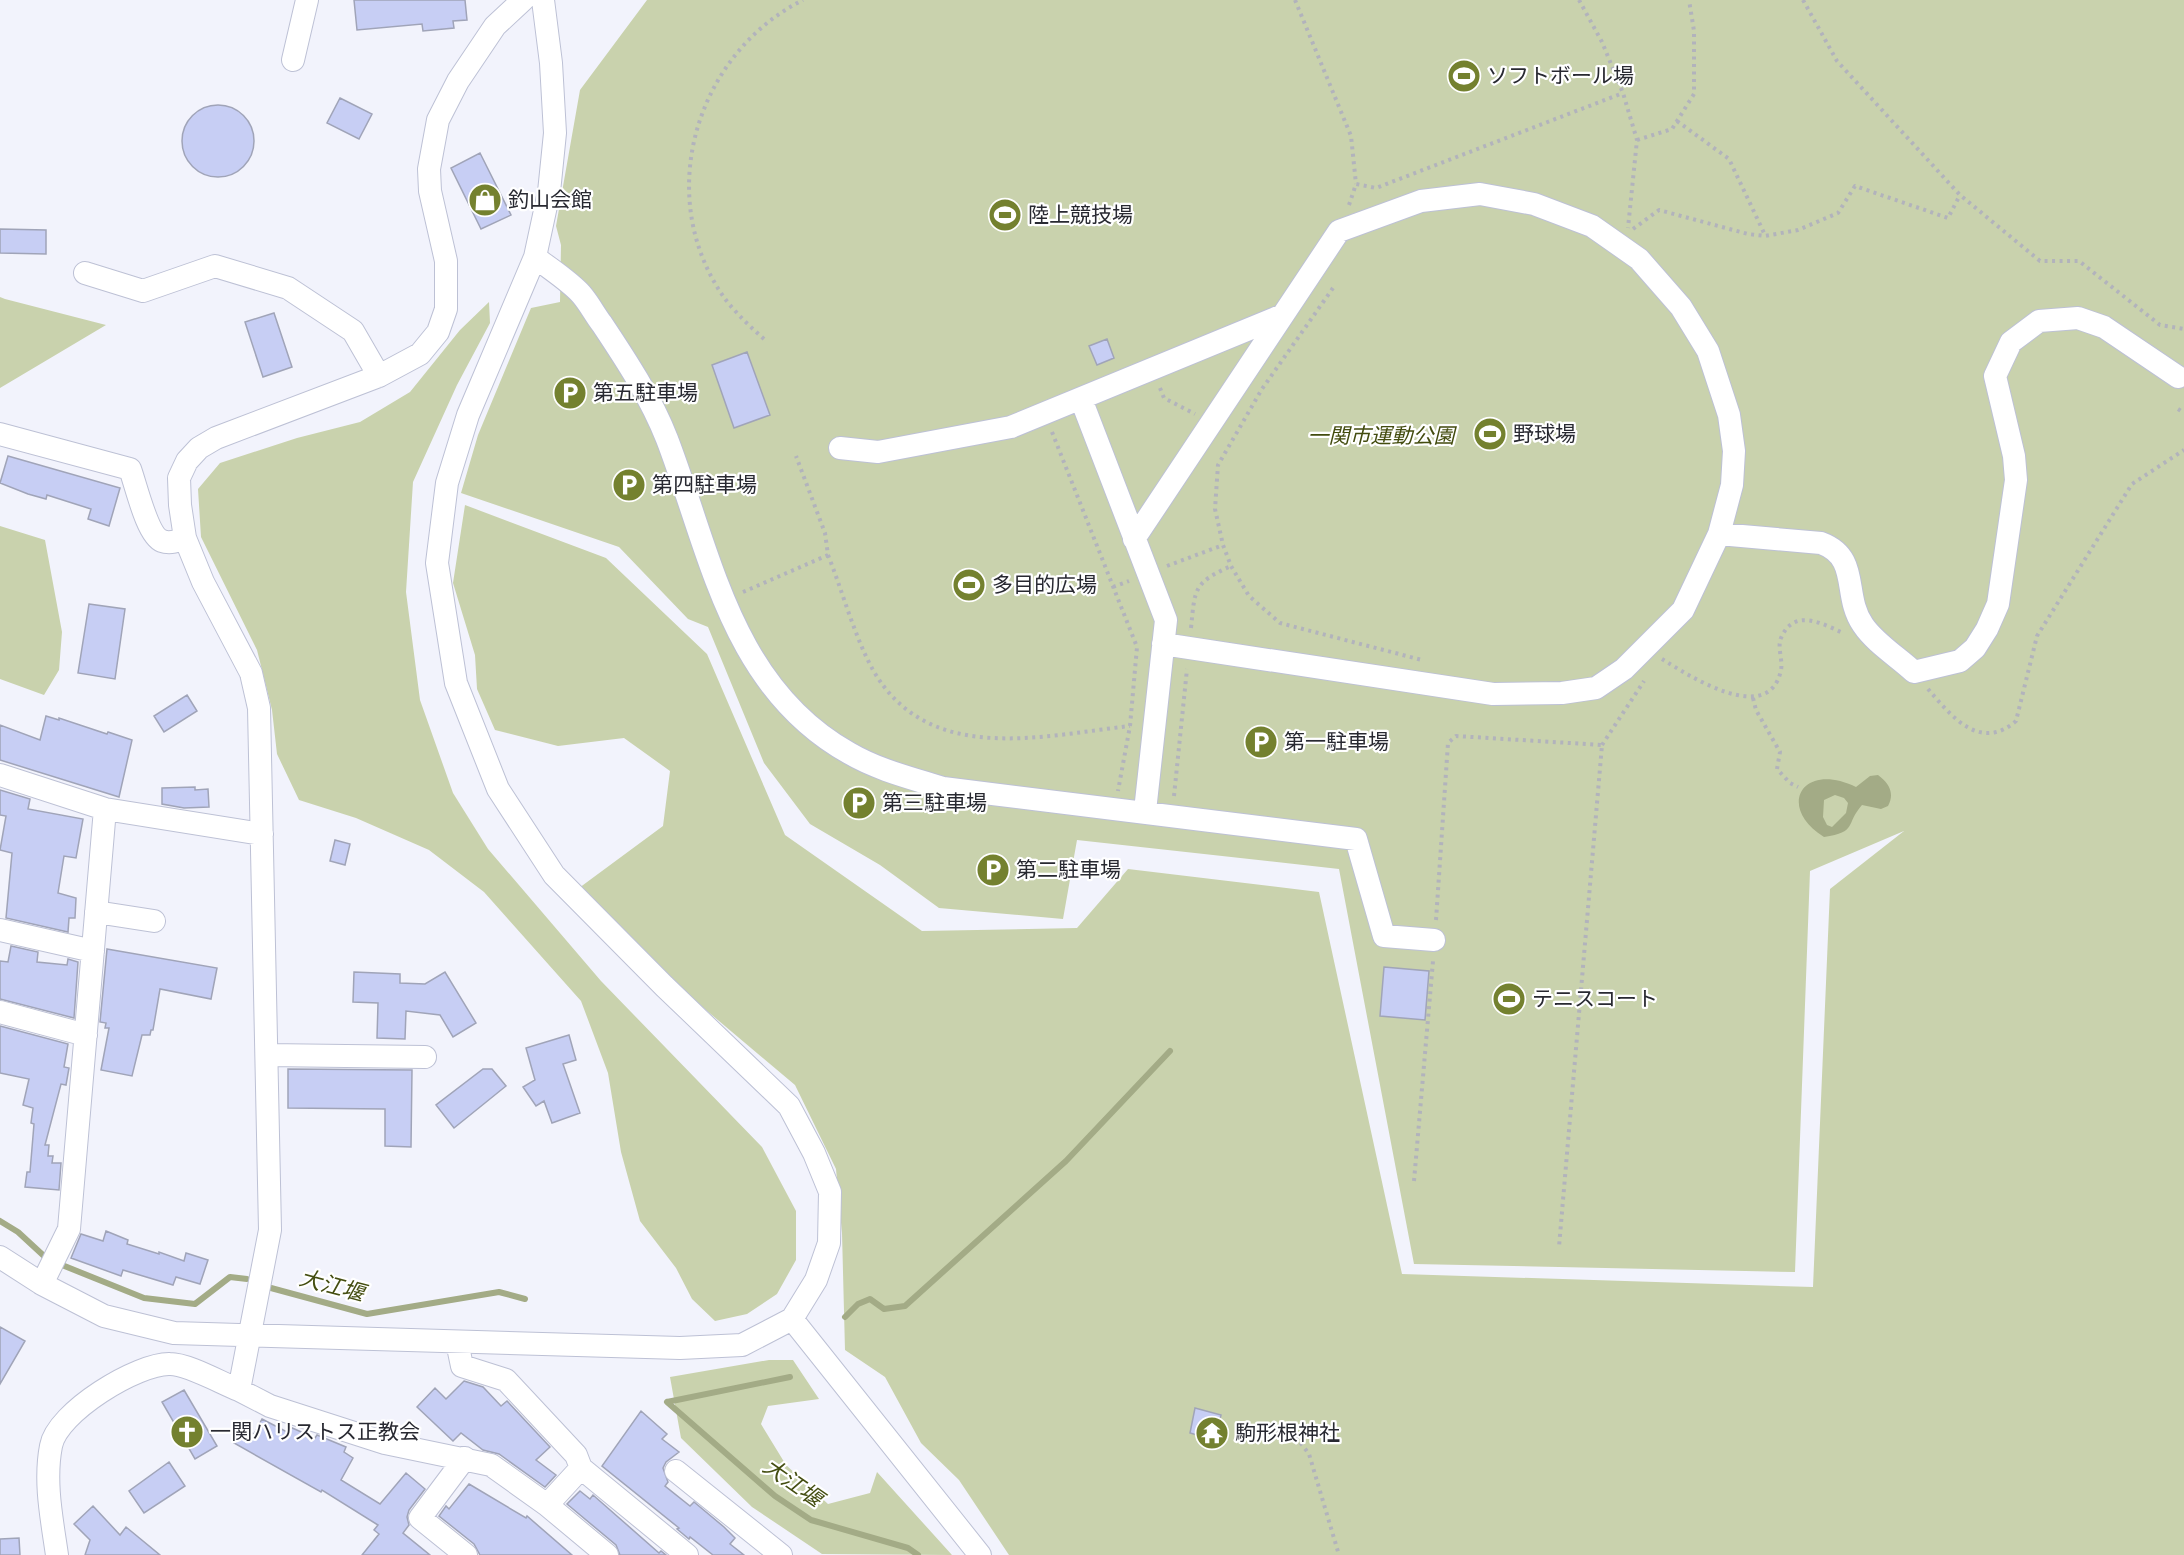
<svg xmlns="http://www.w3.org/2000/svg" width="2184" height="1555" font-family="'Zilla Slab','Noto Sans JP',serif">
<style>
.green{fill:#c9d2ad}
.water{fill:#a3ab86;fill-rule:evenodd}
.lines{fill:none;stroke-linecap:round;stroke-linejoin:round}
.stream{stroke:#a3ab86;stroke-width:6}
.building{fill:#c7cef4;stroke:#a0a4b8;stroke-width:1.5}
.minor-casing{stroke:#bdc1d5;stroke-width:24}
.path{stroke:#b2b3bc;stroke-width:4;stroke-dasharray:3 4.5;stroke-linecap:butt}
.minor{stroke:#fff;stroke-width:22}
.labels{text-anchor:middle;stroke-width:4.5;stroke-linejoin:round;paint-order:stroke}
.poi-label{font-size:21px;fill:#282931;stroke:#fff;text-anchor:start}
.park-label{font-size:21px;font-style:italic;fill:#434c0f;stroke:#fff}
.water-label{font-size:22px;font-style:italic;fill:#444e11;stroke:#fff}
</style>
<rect width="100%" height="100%" fill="#f2f3fc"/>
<path class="green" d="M647 0H2184V1555H1009L959 1480 921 1443 885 1377 845 1350 842 1233 836 1169 795 1085 681 989 579 888 663 826 670 771 624 738 558 746 495 730 477 689 475 655 453 583 465 505 606 558 707 654 785 835 922 931 1077 928 1128 869 1319 892 1402 1274 1813 1287 1830 889 1904 831 1810 871 1795 1272 1414 1264 1339 869 1077 840 1063 919 939 908 880 865 810 824 764 763 708 627 688 619 619 547 461 493 478 435 531 308 560 302 561 245 556 226 580 90Z
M0 297 5 299 106 325 0 388Z
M489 302 490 323 457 385 413 482 406 592 420 700 453 793 488 849 601 981 762 1147 796 1211V1260L777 1294 747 1314 715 1321 692 1299 676 1268 640 1221 621 1152 608 1073 581 1001 484 892 429 850 356 818 299 800 277 754 272 710 257 650 201 537 198 489 220 463 297 438 360 422 410 392 460 330Z
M0 526 45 540 62 632 59 670 44 695 0 679Z
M769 1360H793L819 1399 768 1406 761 1424 786 1465 828 1504 870 1493 877 1472 952 1555 822 1554 752 1507 681 1438 670 1377Z"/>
<path class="water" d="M1878 775C1889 783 1895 793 1888 806L1881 809 1862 805C1845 824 1858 832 1824 837 1776 807 1802 761 1856 787L1870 776ZM1835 795 1844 798 1848 803 1846 813 1832 827 1827 825 1823 817 1824 800Z"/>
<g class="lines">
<path class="stream" d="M0 1221 18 1232 44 1256
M62 1265 144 1298 195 1304 230 1277 247 1279
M271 1288 367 1314 499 1292 525 1299
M845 1317 858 1304 870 1299 884 1309 905 1306 1066 1161 1170 1051
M667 1402 775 1496 811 1520 908 1548 918 1555
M667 1402 790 1377"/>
</g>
<path class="building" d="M354 0H465L467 20 453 21 454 28 423 31 422 24 357 30Z
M340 98 372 114 359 139 327 123Z
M182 141a36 36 0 1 1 72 0a36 36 0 1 1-72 0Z
M480 153 511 215 481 229 451 168Z
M0 229 46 230V254L0 253Z
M274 313 292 367 263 377 245 322Z
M1107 339 1114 358 1097 365 1089 346Z
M747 352 770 415 734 428 712 365Z
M8 456 120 488 109 526 88 519 91 509 47 495 46 499 28 494 0 483Z
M89 604 125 609 115 679 78 673Z
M187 695 197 711 164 732 154 716Z
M46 716 59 720V718L107 734 108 732 132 740 119 797 0 760V725L40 740Z
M195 787V790L208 789 209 807 184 808 162 804V788Z
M0 790 30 799 28 809 83 819 76 858 64 856 58 893 76 898 75 918H69L68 932 6 918 12 853 0 850 6 816 0 815Z
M335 840 350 844 345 865 330 861Z
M11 946 38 952 37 962 67 965 68 959 78 962 74 1018 0 999V961L8 962Z
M107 949 217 968 211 999 160 989 153 1030H151L150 1035H142L132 1076 101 1070 109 1028H105L106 1023 100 1022Z
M1384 967 1429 971 1425 1020 1380 1016Z
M354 972 400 974V983L425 984 445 972 476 1023 453 1037 440 1015 406 1011 405 1039 377 1038 378 1003 353 1002Z
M0 1026 68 1044 64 1067 69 1068 66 1085 61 1084 45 1145H49L48 1156H53L52 1163H61L59 1190 25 1187 27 1172H30L34 1124 31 1123 33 1108 23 1105 29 1079 0 1073Z
M569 1035 576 1060 563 1064 580 1113 552 1123 544 1101 536 1106 523 1087 535 1080 526 1048Z
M288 1069 412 1070 411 1147 385 1146V1109L288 1108Z
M483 1069H492L506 1086 454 1128 436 1105Z
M106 1231 128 1240 127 1244 159 1254V1252L184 1261 186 1253 208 1260 200 1284 176 1277 173 1285 123 1270 121 1276 71 1258 81 1234 103 1241Z
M0 1327 25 1341 0 1384Z
M464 1381 483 1387 501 1406 507 1401 550 1447 536 1460 556 1475 545 1487 499 1454 483 1450 461 1433 453 1441 417 1407 435 1388 446 1399Z
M184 1390 217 1446 195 1459 162 1402Z
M1195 1408 1221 1415 1215 1440 1190 1433Z
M641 1411 667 1434 662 1439 679 1452 666 1462 663 1468 668 1482 665 1486 690 1506 694 1502 724 1527 735 1538 730 1544 744 1555H713L690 1537 689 1539 677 1529 679 1528 602 1466Z
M262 1419 287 1432 290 1427 315 1438 317 1435 346 1447 344 1452 353 1458 341 1480 380 1504 406 1473 425 1489 409 1510 407 1517 409 1525 403 1533 430 1555H362L379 1534 374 1530 378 1525 322 1490 321 1492 234 1443 242 1428 254 1434Z
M169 1462 185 1486 144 1513 129 1491Z
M469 1484 526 1518 527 1516 572 1555H480L474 1544 439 1516 446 1506 449 1509Z
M580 1491 590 1499 593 1495 659 1553 661 1551 666 1555H620L616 1545 567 1504Z
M93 1506 120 1535 126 1527 160 1555H85L90 1540 74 1524Z
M19 1538 20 1555H0V1539Z"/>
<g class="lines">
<defs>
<path id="minor" d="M543 0 551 63 555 133 549 192 535 257 468 415 447 483 437 563 456 683 498 789 554 875 664 986 789 1106 814 1153 830 1192 829 1243 816 1280 792 1319
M293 60 307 0
M535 257C550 269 568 280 581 294 589 303 595 315 602 324 626 360 651 398 667 439 711 554 731 687 849 753 878 770 911 778 943 788L1356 839 1384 936 1434 940
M85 273 143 291 215 266 288 288 353 331 379 376
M1081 399 1166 620 1145 811
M0 434 130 469C136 485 147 535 162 541 170 544 178 541 185 538
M840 448 878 452 1011 427 1283 315
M1719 534 1821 543C1861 558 1842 595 1863 625 1875 643 1898 657 1914 672L1960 661 1975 648 1987 629 1998 604 2016 480 2014 456 1995 376 2011 342 2039 321 2078 318 2104 327 2178 377
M1134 539 1339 231 1421 201 1480 194 1534 204 1592 226 1639 259 1681 307 1708 351 1729 415 1734 451 1732 485 1719 534 1683 610 1624 669 1596 688 1562 693 1493 694 1163 644
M0 775 105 809 262 834
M96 912 154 921
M0 930 93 951
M0 1012 86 1035
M267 1055 425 1057
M0 1257 42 1284 104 1316 174 1333 680 1348 742 1345 792 1319 980 1555
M42 1284 69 1229 105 809
M457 1342 462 1366 506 1380 576 1455 581 1468 687 1555
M239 1390 270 1406 385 1443 491 1465 547 1505 607 1555
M465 1458 420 1518 466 1555
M676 1471 781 1555
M547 1505 581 1468
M57 1555C52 1520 44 1482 51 1446 57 1412 138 1363 170 1364 188 1364 221 1383 239 1390L270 1230 259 708 251 673 203 582 185 538 180 505 179 478 187 461 199 448 216 438 379 376 420 354 438 332 446 309V261L430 191 429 169 438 120 458 81 495 26 523 0"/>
</defs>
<use href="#minor" class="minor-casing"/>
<path class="path" d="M1295 0 1351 136 1356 184
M1579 0 1602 42 1623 93 1637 140 1628 228
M1803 0 1837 61 1960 195 2040 261H2079L2160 325 2184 329
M1677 121 1729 159 1765 235
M1637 140 1672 129 1694 94V31L1689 0
M1349 205 1356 184 1376 188 1623 93
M1633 229 1659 210 1748 234 1765 236 1798 230 1838 213 1855 186 1948 218 1960 195
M1333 288 1262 389 1218 465 1215 509 1223 545 1231 566 1249 596 1280 623 1422 660
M764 339C746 323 728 306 716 285 656 184 701 51 803 0
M1160 388 1164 398 1195 414
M2178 409 2184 413
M1052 432 1137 647 1130 726 1118 791
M828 555C842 590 855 638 873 670 928 766 1040 736 1130 726
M1167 566 1223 545
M1113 587 1129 581
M743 592 828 555 825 533 796 456
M1191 628C1195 589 1193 583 1231 566
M1662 659C1688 675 1769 728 1781 670 1783 660 1777 647 1781 638 1794 607 1823 624 1843 633
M1928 689C1952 717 1980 752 2016 721L2037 636 2132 484 2184 450
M1753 698 1756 710 1780 752 1777 769 1790 783 1798 787
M1602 745 1644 681
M1174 796 1187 669
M1436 920 1448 743 1456 736 1602 745 1559 1247
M1414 1181 1433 961
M1246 1425 1293 1433 1309 1454 1339 1555"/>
<use href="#minor" class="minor"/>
</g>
<defs>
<symbol id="stadium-disc" viewBox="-11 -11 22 22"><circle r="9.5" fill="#74812f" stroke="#fff"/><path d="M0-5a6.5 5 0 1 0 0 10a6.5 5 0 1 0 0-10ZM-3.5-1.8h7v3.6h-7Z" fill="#fff"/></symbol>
<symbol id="shop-disc" viewBox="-11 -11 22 22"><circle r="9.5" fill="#74812f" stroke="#fff"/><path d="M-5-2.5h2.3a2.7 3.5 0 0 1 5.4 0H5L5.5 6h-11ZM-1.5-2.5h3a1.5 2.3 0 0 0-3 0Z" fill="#fff"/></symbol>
<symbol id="parking-disc" viewBox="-11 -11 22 22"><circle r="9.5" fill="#74812f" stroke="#fff"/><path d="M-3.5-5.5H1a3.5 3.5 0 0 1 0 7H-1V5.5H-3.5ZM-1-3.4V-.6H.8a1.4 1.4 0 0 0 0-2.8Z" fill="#fff"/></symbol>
<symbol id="church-disc" viewBox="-11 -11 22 22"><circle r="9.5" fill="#74812f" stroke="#fff"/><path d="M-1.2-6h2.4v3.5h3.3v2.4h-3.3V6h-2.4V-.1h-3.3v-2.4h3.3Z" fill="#fff"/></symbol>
<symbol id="temple-disc" viewBox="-11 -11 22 22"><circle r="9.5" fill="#74812f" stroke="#fff"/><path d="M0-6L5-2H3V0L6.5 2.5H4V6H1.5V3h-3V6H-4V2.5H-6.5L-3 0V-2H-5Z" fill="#fff"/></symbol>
</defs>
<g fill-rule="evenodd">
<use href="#stadium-disc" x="1445" y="57" width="38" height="38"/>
<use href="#shop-disc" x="466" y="181" width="38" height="38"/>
<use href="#stadium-disc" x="986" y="196" width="38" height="38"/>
<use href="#parking-disc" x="551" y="374" width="38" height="38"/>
<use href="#stadium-disc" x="1471" y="415" width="38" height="38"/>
<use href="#parking-disc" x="610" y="466" width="38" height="38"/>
<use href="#stadium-disc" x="950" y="566" width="38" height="38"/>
<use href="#parking-disc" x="1242" y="723" width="38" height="38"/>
<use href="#parking-disc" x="840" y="784" width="38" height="38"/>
<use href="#parking-disc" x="974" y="851" width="38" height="38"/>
<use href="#stadium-disc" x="1490" y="980" width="38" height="38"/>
<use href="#church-disc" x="168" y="1413" width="38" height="38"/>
<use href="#temple-disc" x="1193" y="1414" width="38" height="38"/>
</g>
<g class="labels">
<g class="poi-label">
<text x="1487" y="83">ソフトボール場</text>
<text x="508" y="207">釣山会館</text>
<text x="1028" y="222">陸上競技場</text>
<text x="593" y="400">第五駐車場</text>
<text x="1513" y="441">野球場</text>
<text x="652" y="492">第四駐車場</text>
<text x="992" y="592">多目的広場</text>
<text x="1284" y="749">第一駐車場</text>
<text x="882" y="810">第三駐車場</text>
<text x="1016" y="877">第二駐車場</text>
<text x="1532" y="1006">テニスコート</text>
<text x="210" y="1439">一関ハリストス正教会</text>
<text x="1235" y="1440">駒形根神社</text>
</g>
<g class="park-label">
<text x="1381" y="443">一関市運動公園</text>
</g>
<g class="water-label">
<text transform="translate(332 1285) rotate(15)" y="8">大江堰</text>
<text transform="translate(793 1482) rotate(35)" y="8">大江堰</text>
</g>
</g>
</svg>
